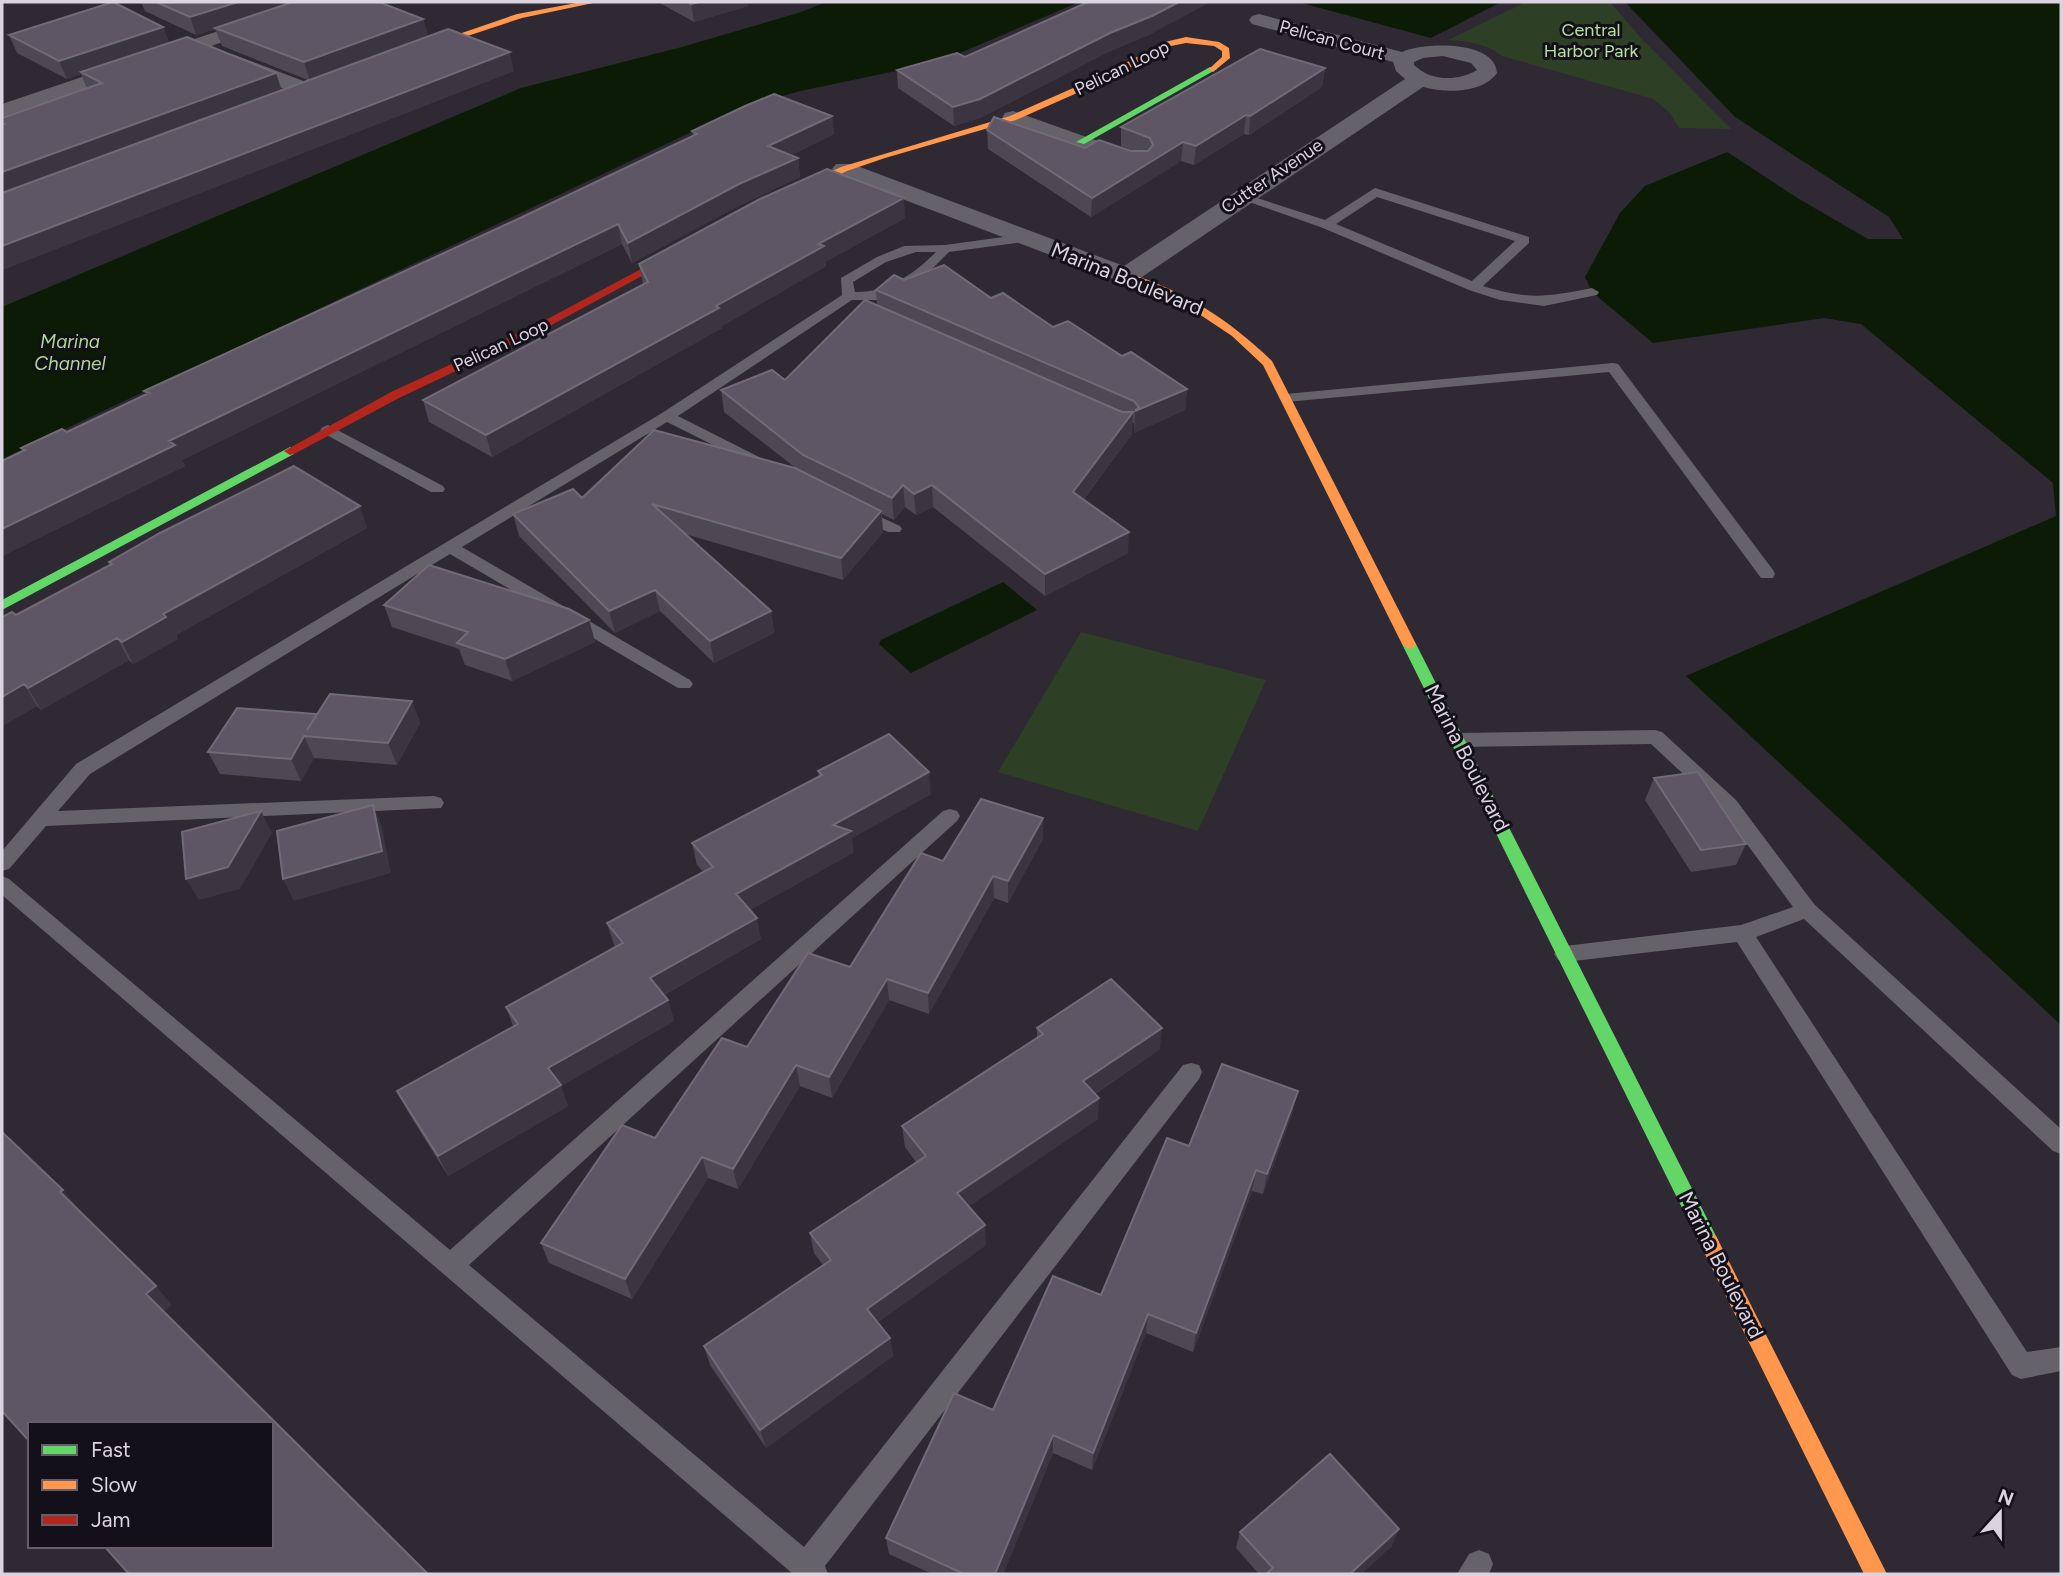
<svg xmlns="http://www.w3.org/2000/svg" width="2063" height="1576" font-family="Figtree,sans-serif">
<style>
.green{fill:#2d3f24}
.water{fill:#0b1b05}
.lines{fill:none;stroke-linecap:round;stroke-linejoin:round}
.lane{fill:#66626a;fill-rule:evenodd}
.street{fill:#66626a;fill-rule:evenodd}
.fast{fill:#63d668;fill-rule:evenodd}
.slow{fill:#ff974d;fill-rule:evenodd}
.jam{fill:#b3261e;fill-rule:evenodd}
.wall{fill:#4e4854}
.shaded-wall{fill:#3b3541}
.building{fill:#5e5664;stroke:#716a77;stroke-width:2}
.labels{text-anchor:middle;stroke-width:6;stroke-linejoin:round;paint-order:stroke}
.far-park-label{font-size:18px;fill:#b4e29d;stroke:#141019}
.far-street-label{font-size:18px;fill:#dad3e0;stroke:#141019}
.far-water-label{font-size:19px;font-style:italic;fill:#acda95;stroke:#141019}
.street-label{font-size:21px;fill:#dad3e0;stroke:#141019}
</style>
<rect width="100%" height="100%" fill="#2e2933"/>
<path class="green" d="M1526 2H1610L1642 39 1731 129 1679 128 1670 113 1653 99 1502 56C1487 44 1468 41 1448 40Z
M1081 632 1266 680 1198 831 998 772Z"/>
<path class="water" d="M827 2H1079L939 62 800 91 744 107 2 459V307L521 88 682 47 798 13Z
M1298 2H1501L1431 38Z
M1625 2H2061V1025L1686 676 2056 516 2053 483 1861 324 1824 318 1653 343 1592 292 1585 277 1620 213 1645 186 1727 152 1799 199 1868 239H1903L1889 217 1735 117Z
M1003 582 1037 610 911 673 879 644 881 640Z"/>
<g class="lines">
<path class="lane" d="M1375 188 1529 237V243L1483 286C1529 300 1546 297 1592 288L1599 292 1597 295 1544 306 1500 300 1469 290 1323 228 1235 197 1237 194H1245L1325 220ZM1377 197 1515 241 1472 281 1336 224Z
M1026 234 1031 235V241L949 252 929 272 898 292 877 300H852L678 416 771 463 774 466 771 469H761L667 422 462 547 690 680 693 684 690 688H678L450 554 90 774 58 811 434 796 441 798 444 803 441 808 46 826 9 869 2 871V851L76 764 662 413 842 295 841 278 877 257 904 246 945 245ZM916 252H936C914 274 887 293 855 292L853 282 886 262Z
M1613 363 1618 364 1773 570 1775 574 1773 578H1761L1609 372 1286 402 1279 398 1286 394Z
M328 425 443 486 445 489 443 492H431L323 433 320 430 323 427Z
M859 507 900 526 902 529 900 532H888L853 515 851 512 853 509Z
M1655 730 1662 732 1736 800 1814 904 2061 1129V1154L2053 1151 1804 919 1756 937 2027 1352 2061 1347V1371L2021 1379 2012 1375 1737 942 1565 962 1558 960 1554 954 1558 948 1565 946 1741 925 1793 907 1722 810 1651 744 1458 747 1451 745 1449 740 1451 735 1458 733Z
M950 809 957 811 960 816 957 821 469 1265 804 1547 1183 1065 1191 1063 1199 1065 1202 1072 1199 1079 825 1566 828 1574H793L2 895V876L9 879 450 1250 943 811Z
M1479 1550 1489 1554 1493 1564 1489 1574H1457L1469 1554Z"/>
<path class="street" d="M304 2H332L329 6 2 117V104Z
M1259 14 1402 52C1424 42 1495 40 1497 73 1482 94 1445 93 1423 87L1136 281 1127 284 836 174 832 169 836 164H852L1124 266 1405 79 1396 71 1393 62 1252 24 1249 20 1252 16ZM1443 56 1471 63 1477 70C1457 82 1430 81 1414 65V62L1423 58Z
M232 54 314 85 317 90 314 95H298L225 64 222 60 225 56Z
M1013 111 1126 151 1129 156 1126 161H1110L1005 123 1002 118 1005 113Z"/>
<path class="fast" d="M1210 67 1217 69 1084 144 1076 142Z
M290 447 296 451 294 454 2 610V600Z
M1409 639 1416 644 1716 1236 1719 1242 1716 1248 1709 1251 1702 1248 1402 644Z"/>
<path class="slow" d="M582 2H598L522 18 416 53 409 51 517 14Z
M1186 37 1219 42 1229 48 1230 58 1213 72 1209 69 1222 57V51L1214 46 1186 43 1171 46 1111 78 1016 120 885 158 847 171 793 196 784 194 841 167 1010 116 1105 74 1165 42Z
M1127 273C1182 289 1231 321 1272 361L1416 644 1414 647 1409 649 1402 644 1263 365 1232 336 1199 314 1123 278V274Z
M1709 1233 1716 1236 1887 1574H1864L1702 1248 1699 1242 1702 1236Z"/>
<path class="jam" d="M686 245 691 248 690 250 546 328 399 398 294 454 290 455 284 451 391 392 538 324Z"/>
</g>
<path class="wall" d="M141 2H379L423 19 428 36 514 71 2 270V118L87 88 81 74 67 79 17 53 9 35 163 27 169 43 276 73 281 90 308 80 222 46 215 29 196 35 145 11Z
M658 2H747L748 6 694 22Z
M1151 34 1110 51 980 118 954 126 898 88 897 70 965 57Z
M1325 68 1322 87 1249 135 1244 134 1194 165 1181 161 1091 217 988 149 987 130 1085 148 1135 151 1121 146V127Z
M832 116 834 134 791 155 798 158 800 177 742 204 632 263 622 244 182 460 185 466 2 556V461L23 451 21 448 67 432 146 395 144 391 518 219 693 136 692 131Z
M905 218 825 262 826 266 722 326V328L492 457 429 422 423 400 643 284 639 264Z
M904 280 991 298 1053 327 1122 356 1187 389 1185 410 1134 433V424L1132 422V434L1084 499 1128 553 1045 596 933 507 916 515 905 507 894 520 882 514 883 532 843 580 685 534 771 611 774 633 714 663 660 611 615 633 519 536 513 514 582 498 797 469 724 412 721 390 785 380 877 306 876 290Z
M367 528 176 635 178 639 133 664 129 660 41 710 37 706 2 726 16 615 111 565 109 562Z
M384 605 589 620 595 642 512 681 465 665 459 649 392 627Z
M412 701 420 723 397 765 314 758 301 781 220 774 208 752 317 714Z
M818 771 931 794 852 838 853 853 750 910 761 939 664 995 668 1000 674 1021 561 1086 568 1106 448 1176 408 1112 397 1091 513 1026 506 1007 616 947 614 945 607 923 703 872 697 865 692 843 819 777Z
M1654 778 1746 844 1736 865 1691 872 1645 800Z
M1043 818V839L1008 903 994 898 929 1014 889 1000 832 1098 800 1086 738 1189 708 1178 632 1299 549 1263 541 1243 655 1138 850 967 943 861Z
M1037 1028 1160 1049 1095 1094 1098 1119 969 1206 986 1245 878 1322 890 1338 893 1356 766 1448 710 1365 704 1346 823 1265 814 1253 810 1233 916 1162 905 1147 902 1126 1037 1038Z
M1293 1111 1263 1194 1252 1191 1193 1352 1146 1333 1092 1470 1053 1453 1003 1574H932L889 1554 886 1538 993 1410 1101 1295 1189 1146Z
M1240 1532 1392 1546 1361 1574H1259L1236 1548Z"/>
<path class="shaded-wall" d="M238 2H296L196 35 190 17Z
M700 2H747L748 6 694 22 691 4Z
M1179 2H1211L1151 34 1110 51 980 118 954 126 953 107Z
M423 19 428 37 310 81 304 62Z
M163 27 170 45 81 72V74L67 79 59 61Z
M510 52 514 71 2 270V246Z
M1325 68 1322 87 1249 135 1250 116Z
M276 73 282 91 2 195V172Z
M1246 115 1244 134 1194 165 1196 146Z
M832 116 834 134 770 165 768 146Z
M1183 142 1181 161 1091 217 1092 198Z
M798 158 800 177 742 204 632 263 628 243 739 184Z
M904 198 905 218 825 262 826 266 722 326V328L492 457 486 435 716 306 818 244Z
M618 224 622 244 182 460 185 466 2 556V529L169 441Z
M1187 389 1185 410 1134 433 1135 411Z
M1133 412 1132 434 1073 513V492Z
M903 485 905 507 894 520 892 498Z
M932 485 933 507 916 515 914 494Z
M360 506 367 528 176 635 178 639 133 664 122 642 163 614Z
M881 511 883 532 843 580 841 558Z
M1129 532 1128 553 1045 596V574Z
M655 590 660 611 615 633 609 611Z
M771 611 774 633 714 663 710 641Z
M589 620 595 642 512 681 505 659Z
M117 638 129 660 41 710 28 688Z
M24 684 37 706 2 726V697Z
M412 701 420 723 397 765 388 743Z
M304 736 314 758 301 781 291 759Z
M929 772 931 794 852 838 853 853 741 915 736 894 833 825Z
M373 805 382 827 391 873 294 901 283 879Z
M261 811 272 833 240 889 199 900 186 879Z
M1043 818V839L1008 903V881Z
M993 876 994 898 929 1014 928 993Z
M757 918 761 939 656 999 650 978Z
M887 979 889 1000 832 1098 829 1077Z
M668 1000 674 1021 561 1086 568 1106 448 1176 438 1156 548 1068Z
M1162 1028 1160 1049 1082 1102 1083 1081Z
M796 1065 800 1086 738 1189 733 1169Z
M1298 1091 1293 1111 1263 1194 1267 1174Z
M1099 1098 1098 1119 959 1213 957 1193Z
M702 1157 708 1178 632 1299 625 1279Z
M1256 1170 1252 1191 1193 1352 1196 1333Z
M63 1190 80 1210 77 1212 60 1192Z
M985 1225 986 1245 870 1328 867 1309Z
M156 1286 172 1305 162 1313 146 1294Z
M1148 1314 1146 1333 1092 1470 1093 1453Z
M890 1338 893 1356 766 1448 760 1430Z
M1053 1435V1453L1003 1574H995Z
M1399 1529 1392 1546 1361 1574H1350Z"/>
<path class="building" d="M113 2 163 27 59 61 9 35Z
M156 2H238L190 17Z
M293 2H379L423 19 304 62 215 28Z
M687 2H700L691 4Z
M1088 2H1179L1152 16 1110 33 980 99 953 107 897 70 957 53 965 57Z
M448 29 510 52 2 246V193Z
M187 37 276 73 2 172V125L4 124 2 123V118L102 83 81 72Z
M1260 49 1325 68 1250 116 1246 115 1196 146 1183 142 1092 198 987 130 994 117 1085 148 1099 140 1131 151H1148L1153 145 1150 138 1121 127Z
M774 94 832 116 768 146 798 158 739 184 628 243 618 224 169 441 175 445 2 529V461L25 450 21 448 62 429 67 432 149 393 144 391 518 219 697 134 692 131 745 106Z
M827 169 904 198 818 244 824 246 716 306 719 308 486 435 423 400 648 282 639 264 760 199Z
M944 265 991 298 1003 293 1053 327 1068 321 1122 356 1131 352 1187 389 1135 411 1139 407 1134 401 876 290 894 275 904 280Z
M865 300 1122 412H1133L1073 492 1129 532 1045 574 932 485 914 494 903 485 892 498 803 455 721 390 772 370 785 380Z
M654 430 795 468 881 511 841 558 652 504 771 611 710 641 655 590 609 611 513 514 573 489 582 498Z
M294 466 360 506 163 614 166 617 122 642 117 638 28 688 24 684 2 697V617L12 612 16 615 112 564 109 562 160 533Z
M429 565 569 609 589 620 505 659 457 643 468 632 384 605Z
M330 694 412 701 388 743 304 736 291 759 208 752 237 708 317 714 307 730Z
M889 734 929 772 833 825 851 831 736 894 757 918 650 978 668 1000 548 1068 561 1085 438 1156 397 1091 518 1024 506 1007 623 943 607 923 713 867 692 843 822 775 818 771Z
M1698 772 1746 844 1701 850 1654 778Z
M981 799 1043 818 1008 881 993 876 928 993 887 979 829 1077 796 1065 733 1169 702 1157 625 1279 541 1243 622 1125 655 1138 722 1038 747 1047 808 953 850 967 921 853 943 861Z
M373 805 382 851 283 879 277 831Z
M261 811 228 867 186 879 182 832Z
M1111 979 1162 1028 1083 1081 1099 1098 957 1193 985 1225 867 1309 890 1338 760 1430 704 1346 831 1260 810 1233 926 1156 902 1126 1043 1034 1037 1028Z
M1222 1064 1298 1091 1267 1174 1256 1170 1196 1333 1148 1314 1093 1453 1053 1435 995 1574H964L886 1538 954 1393 993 1410 1053 1276 1101 1295 1167 1138 1189 1146Z
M2 1132 63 1190 60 1192 156 1286 146 1294 428 1574H129L104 1546H271V1424H30V1442L2 1411Z
M1330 1454 1399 1529 1350 1574H1266L1273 1568 1240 1532Z"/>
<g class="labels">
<g class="far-park-label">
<text x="1591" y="36">Central<tspan x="1591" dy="21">Harbor Park</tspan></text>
</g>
<g class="far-street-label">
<text transform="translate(1332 40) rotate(15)" y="6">Pelican Court</text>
<text transform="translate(1122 68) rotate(-26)" y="6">Pelican Loop</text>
<text transform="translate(1272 176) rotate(-34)" y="6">Cutter Avenue</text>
<text transform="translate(501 345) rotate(-25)" y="6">Pelican Loop</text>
</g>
<g class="far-water-label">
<text x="70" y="348">Marina<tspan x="70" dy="22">Channel</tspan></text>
</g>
<g class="street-label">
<text transform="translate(1127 279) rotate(22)" y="7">Marina Boulevard</text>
<text transform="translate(1467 758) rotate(63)" y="7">Marina Boulevard</text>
<text transform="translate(1721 1265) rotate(63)" y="7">Marina Boulevard</text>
</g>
</g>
<rect width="2063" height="1576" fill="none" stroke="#dad3e0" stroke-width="7"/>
<rect x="28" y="1422" width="245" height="126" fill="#141019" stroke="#635e69" stroke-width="2"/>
<rect x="42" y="1445" width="35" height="10" fill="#63d668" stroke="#635e69" stroke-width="2"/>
<text x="91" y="1457" font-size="21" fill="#dad3e0">Fast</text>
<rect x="42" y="1480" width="35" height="10" fill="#ff974d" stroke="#635e69" stroke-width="2"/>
<text x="91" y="1492" font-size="21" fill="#dad3e0">Slow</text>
<rect x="42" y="1515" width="35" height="10" fill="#b3261e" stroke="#635e69" stroke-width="2"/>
<text x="91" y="1527" font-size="21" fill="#dad3e0">Jam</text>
<g transform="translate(2000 1513) rotate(21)" stroke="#141019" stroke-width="5" paint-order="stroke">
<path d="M0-5L12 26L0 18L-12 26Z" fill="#dad3e0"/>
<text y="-10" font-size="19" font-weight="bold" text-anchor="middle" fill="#dad3e0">N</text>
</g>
</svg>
